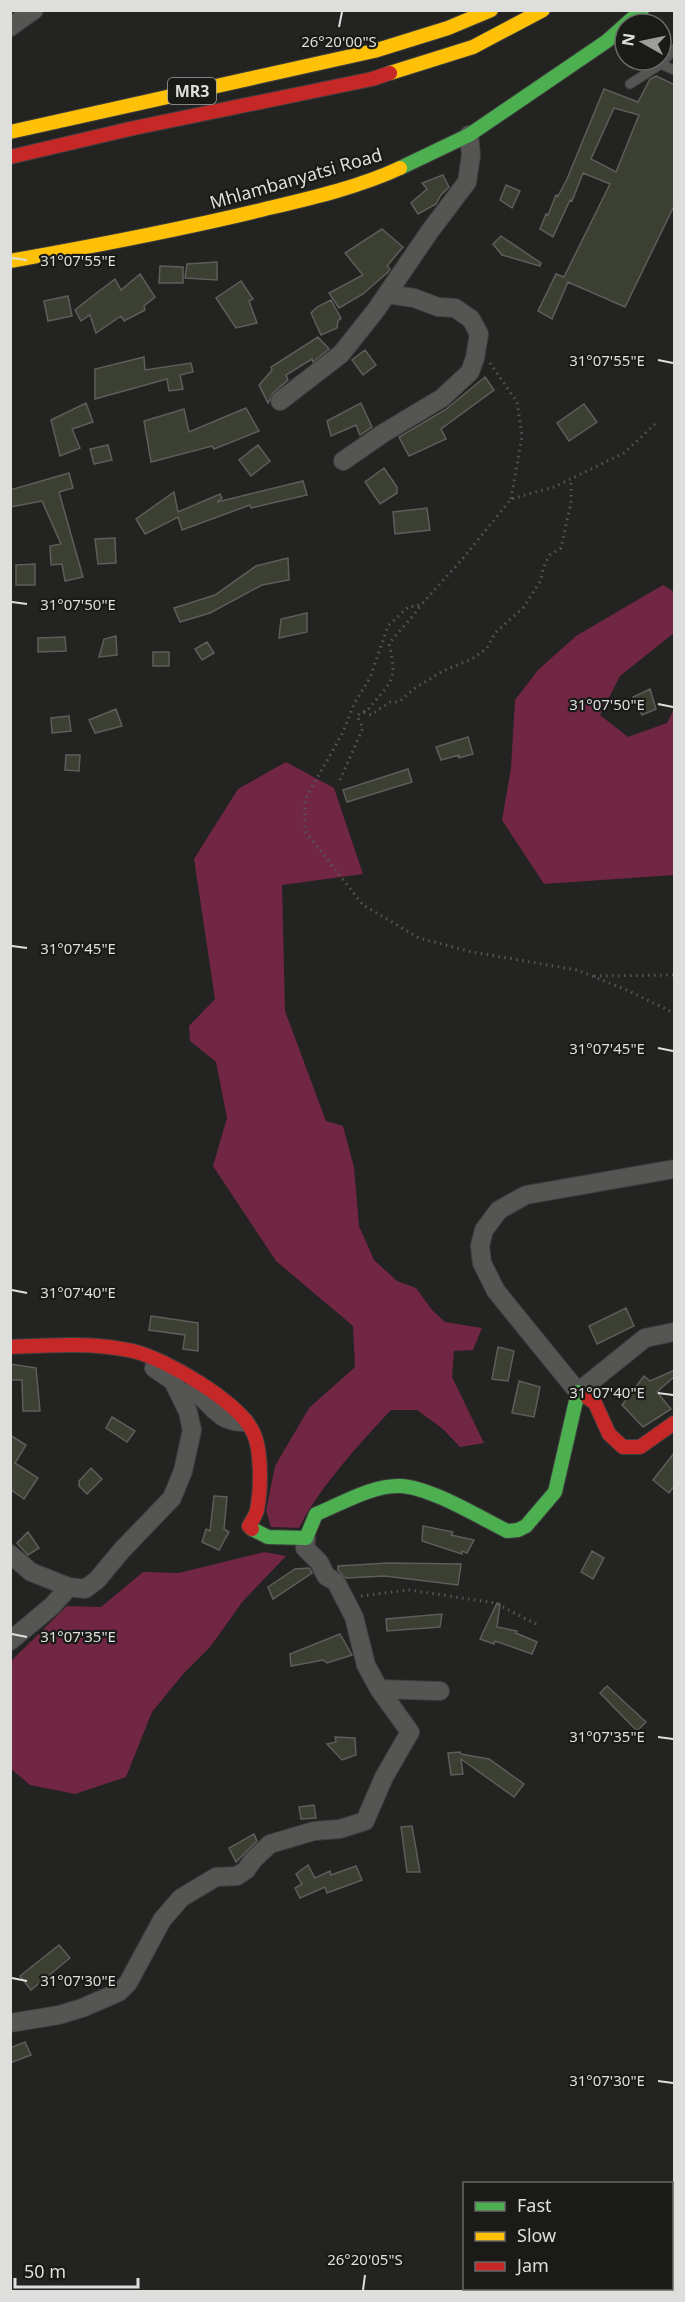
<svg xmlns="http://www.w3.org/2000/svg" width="685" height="2302" font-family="'Noto Sans',sans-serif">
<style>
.forest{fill:#712643}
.building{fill:#3c4032;stroke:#5d5d5c;stroke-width:1.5;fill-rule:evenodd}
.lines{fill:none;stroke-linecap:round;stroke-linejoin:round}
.lane-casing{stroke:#3e3f3e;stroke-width:11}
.street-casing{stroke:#3e3f3e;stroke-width:20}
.fast-casing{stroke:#3e3f3e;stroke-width:16}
.slow-casing{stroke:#3e3f3e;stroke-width:16}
.jam-casing{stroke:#3e3f3e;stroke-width:16}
.path{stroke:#565655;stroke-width:3;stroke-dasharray:1.5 4.5;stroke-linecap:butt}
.lane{stroke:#555553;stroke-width:9}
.street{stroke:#555553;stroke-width:18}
.fast{stroke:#4caf50;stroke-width:14}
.slow{stroke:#ffc107;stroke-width:14}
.jam{stroke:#c62828;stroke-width:14}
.ticks{fill:none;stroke:#dedfdd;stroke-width:2}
.labels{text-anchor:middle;stroke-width:4.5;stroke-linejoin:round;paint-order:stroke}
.shield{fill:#1a1b18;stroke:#a3a4a2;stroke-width:1.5}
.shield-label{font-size:16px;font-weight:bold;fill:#dedfdd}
.street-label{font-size:18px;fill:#dedfdd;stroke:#1a1b18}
.ticks-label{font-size:15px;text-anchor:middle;fill:#dedfdd;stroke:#1a1b18;stroke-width:4.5;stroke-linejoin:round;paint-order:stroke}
</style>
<rect width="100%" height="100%" fill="#232322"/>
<path class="forest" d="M663 585 674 592V633L620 676 600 715 628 737 667 723 674 709V875L544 884 502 820 511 768 515 700 538 670 576 636Z
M286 762 334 788 363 874 282 885 285 1011 326 1121 343 1126 354 1167 359 1226 374 1260 397 1281 416 1288 432 1310 445 1322 482 1328 473 1350 454 1351 452 1377 484 1443 460 1447 443 1429 417 1410H391C361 1442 318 1489 299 1528L271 1527 266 1511 275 1466 309 1408 355 1367 353 1326 276 1261 213 1166 227 1118 216 1062 190 1041 189 1026 215 999 194 859 238 789Z
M264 1552 286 1556 243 1601 210 1647 184 1673 152 1712 126 1777 75 1794 30 1785 11 1769V1661L67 1606 101 1607 143 1572 179 1573Z"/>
<path class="building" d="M656 76 675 85V204L625 307 568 282 552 319 538 311 556 274 564 277 610 184 583 173 572 201 570 200 553 237 540 229 546 214 548 215 556 195 558 196 567 179 604 89 638 102 650 79ZM614 108 639 115 616 172 591 159Z
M443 175 449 187 441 195 436 204 418 214 411 203 427 189 422 183Z
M506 185 520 191 512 208 500 200Z
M382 229 403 247 387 266 390 269 388 272 363 294 339 308 329 293 363 275 345 253Z
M501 236 541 263 540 266 502 255 493 244Z
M217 262V280L185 278 187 264Z
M160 266 183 267V283H159Z
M140 274 155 297 144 306 145 310 124 321 121 316 96 333 90 315 81 321 75 310 90 298 115 279 121 290Z
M241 281 253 299 249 301 257 323 236 328 216 298Z
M68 296 72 316 48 321 44 301Z
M331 300 341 318 338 321 337 328 321 335 311 313 317 307Z
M318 337 329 349 313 362 312 359 286 375 288 380 273 393 268 403 259 385 272 370 271 367Z
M365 350 376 365 363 375 352 360Z
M144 357 145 370 191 363 193 372 180 375 183 389 169 391 167 379 95 399V369Z
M485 377 494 390 441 429 446 439 409 456 399 437 445 410Z
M86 403 93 422 72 429 80 448 60 456 51 420Z
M361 403 372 427 360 435 356 425 331 436 327 421Z
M584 404 597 422 569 441 557 423Z
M246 408 259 431 214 449 212 446 151 462 144 421 184 409 189 432Z
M108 445 112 460 94 464 90 449Z
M258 445 270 461 251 476 239 460Z
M384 468 397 487V493L380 504 365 482Z
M69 473 73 488 59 492 83 577 65 581 62 564 51 565 50 546 61 544 42 501 10 507V490Z
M303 481 307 495 251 508 250 505 182 530 178 517 145 534 136 519 174 492 178 512 220 494 222 498 217 502Z
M427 508 430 530 395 534 393 512Z
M115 538 116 563 98 564 95 539Z
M288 558 289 580 262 585 210 613 180 622 174 608 215 595 256 566Z
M35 564V585H16V565Z
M307 613V632L279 638 281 619Z
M116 636 117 655 99 657 104 639Z
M65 637 66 651 38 652V638Z
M207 642 214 653 202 660 195 649Z
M153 652H169V666H153Z
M650 689 656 709 642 715 633 697Z
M116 709 122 726 95 733 89 720Z
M69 716 71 731 52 733 51 718Z
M468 737 473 754 459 758V755L441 760 436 747Z
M66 755H80L79 771 65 770Z
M408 769 412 782 347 802 343 790Z
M626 1308 634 1326 597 1344 589 1326Z
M151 1316 198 1323V1351L183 1349 185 1335 149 1330Z
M498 1347 514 1351 508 1381 492 1379Z
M10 1364 36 1368 40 1411H23L22 1380H10Z
M675 1370V1376L657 1392 671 1409 643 1427 622 1405 644 1376 650 1381Z
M519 1381 540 1387 534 1417 512 1413Z
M112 1417 135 1431 127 1442 106 1428Z
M10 1435 26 1445 15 1463 38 1478 24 1499 10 1489Z
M675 1452V1485L669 1493 653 1480Z
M91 1468 102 1479 87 1494 79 1486V1481Z
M214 1496 227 1497 224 1529 229 1532 219 1550 202 1542 206 1529 210 1531Z
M423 1526 453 1532 451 1535 474 1540 467 1553 462 1551V1554L422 1541Z
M28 1532 39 1548 28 1555 17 1543Z
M592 1551 604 1558 593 1579 581 1572Z
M389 1563 461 1564 458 1585 385 1576 346 1578 338 1570V1566Z
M309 1568 312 1573 273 1599 268 1587 295 1569Z
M497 1603 500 1604 497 1627 517 1631 516 1633 537 1642 532 1654 495 1641 494 1644 480 1639Z
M442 1614 440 1627 387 1631 386 1619Z
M340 1634 352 1655 327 1663 323 1660 291 1666 290 1654Z
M607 1686 646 1722 637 1731 600 1693Z
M335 1737 355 1738 356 1755 342 1760 327 1744 336 1742Z
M460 1752 461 1754 489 1759 524 1784 514 1797 461 1759 463 1774 451 1775 448 1753Z
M314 1805 316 1818 301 1819 299 1807Z
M412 1826 420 1872H407L401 1827Z
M254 1834 257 1841 236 1862 229 1848Z
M308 1865 315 1878 330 1871 331 1875 356 1866 362 1880 327 1893 325 1887 300 1898 295 1888 302 1884 296 1874Z
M59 1945 70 1958 31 1990 20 1976Z
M25 2042 31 2055 10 2063V2048Z"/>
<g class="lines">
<defs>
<path id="lane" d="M661 64 674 70
M630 84 661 64 674 49"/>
<path id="street" d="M10 27 34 10
M280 401 341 354 376 310 430 231 467 182 471 155 469 135
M343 461 382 434 442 398 470 372 475 358 479 334 471 319 455 308 438 307 414 298 387 294
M674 1169 526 1195 499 1210 484 1230 480 1246 482 1263 496 1291 578 1392 645 1338 674 1332
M191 1390C212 1401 216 1423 245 1422
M306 1538 305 1548 319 1562 326 1576 336 1582 354 1617 366 1665 379 1689
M10 1554 31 1572 69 1587
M10 1641 52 1606 69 1587 85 1589 97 1580 122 1550 172 1498 183 1471 192 1430 188 1412 173 1381 154 1368
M10 2023 59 2015 82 2008 119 1992 128 1983 162 1920 181 1898 216 1877 237 1876 246 1870 253 1860 270 1844 314 1831 340 1829 365 1821 384 1777 410 1732 379 1689 440 1691"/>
<path id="fast" d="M626 24 642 10
M400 168 469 135 607 41 625 25
M252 1529 268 1537 306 1538 316 1514C341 1504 372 1485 400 1486 430 1487 479 1517 507 1531L518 1530 526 1526 555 1492 578 1392 588 1398"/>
<path id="slow" d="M390 73 473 47 543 10
M10 132 374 51 448 28 491 10
M10 261C94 246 178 230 261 210 307 199 357 188 400 168"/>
<path id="jam" d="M10 157 134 128 372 79 390 73
M10 1347C51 1345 93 1342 133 1351 166 1359 239 1402 253 1432 262 1450 261 1490 257 1510 256 1515 252 1521 249 1526L252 1529
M588 1398 595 1403 609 1434 623 1447H640L674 1423"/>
</defs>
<use href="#lane" class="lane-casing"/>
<use href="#street" class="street-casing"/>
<use href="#fast" class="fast-casing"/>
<use href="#slow" class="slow-casing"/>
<use href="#jam" class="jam-casing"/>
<path class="path" d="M490 363 517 402 522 436 511 499
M655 424 624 453 554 487 511 499 465 556 421 605 408 607 388 626 370 678 354 704 343 732 305 800V831L363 905 419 938 472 952 577 970 629 991 674 1013
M364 712 371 715 390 702H399L415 688 443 671 472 659 487 648 495 633 523 608 541 580 543 568 550 555 561 548 571 503V479
M340 780 363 728 357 716 361 712 367 711C389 682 399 684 389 644 399 630 412 619 421 605
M594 976 674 975
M361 1596 409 1590 495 1603 538 1625"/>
<use href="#lane" class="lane"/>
<use href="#street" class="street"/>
<use href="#fast" class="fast"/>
<use href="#slow" class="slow"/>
<use href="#jam" class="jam"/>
</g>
<path class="ticks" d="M339 27 342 12M12 258 27 260M658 360 673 363M12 602 27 604M658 704 673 707M12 946 27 948M658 1048 673 1051M12 1290 27 1293M658 1393 673 1395M12 1634 27 1637M658 1737 673 1739M12 1978 27 1981M658 2081 673 2083M363 2290 365 2275"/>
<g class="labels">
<rect class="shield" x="168" y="78" width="48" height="26" rx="4.5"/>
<g class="shield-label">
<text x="192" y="97">MR3</text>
</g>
<g class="street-label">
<text transform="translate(296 179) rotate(-16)" y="6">Mhlambanyatsi Road</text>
</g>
</g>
<g class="ticks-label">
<text x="339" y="47">26°20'00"S</text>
<text x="78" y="266">31°07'55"E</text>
<text x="607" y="366">31°07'55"E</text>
<text x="78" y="610">31°07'50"E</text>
<text x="607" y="710">31°07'50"E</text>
<text x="78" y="954">31°07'45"E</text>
<text x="607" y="1054">31°07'45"E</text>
<text x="78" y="1298">31°07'40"E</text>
<text x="607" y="1398">31°07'40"E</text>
<text x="78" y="1642">31°07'35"E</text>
<text x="607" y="1742">31°07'35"E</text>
<text x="78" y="1986">31°07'30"E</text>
<text x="607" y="2086">31°07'30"E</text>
<text x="365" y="2265">26°20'05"S</text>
</g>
<rect width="685" height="2302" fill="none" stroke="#dedfdd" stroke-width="24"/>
<rect x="463" y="2182" width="210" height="108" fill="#1a1b18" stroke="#686967" stroke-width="1.5"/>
<rect x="475" y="2202" width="30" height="9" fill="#4caf50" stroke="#686967" stroke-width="1.5"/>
<text x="517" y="2212" font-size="18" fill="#dedfdd">Fast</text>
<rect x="475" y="2232" width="30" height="9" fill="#ffc107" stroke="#686967" stroke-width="1.5"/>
<text x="517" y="2242" font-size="18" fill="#dedfdd">Slow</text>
<rect x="475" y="2262" width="30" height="9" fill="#c62828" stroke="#686967" stroke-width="1.5"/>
<text x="517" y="2272" font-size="18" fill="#dedfdd">Jam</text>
<g transform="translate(643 42) rotate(279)"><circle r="28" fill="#1a1b18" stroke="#686967" stroke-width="1.5"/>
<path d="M0-4.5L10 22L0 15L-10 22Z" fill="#9d9d9c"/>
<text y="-9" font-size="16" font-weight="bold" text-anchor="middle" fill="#dedfdd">N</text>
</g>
<path d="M15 2278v9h123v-9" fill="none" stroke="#dedfdd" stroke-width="3"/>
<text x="24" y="2278" font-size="18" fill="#dedfdd" stroke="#1a1b18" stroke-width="4.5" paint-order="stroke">50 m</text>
</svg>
